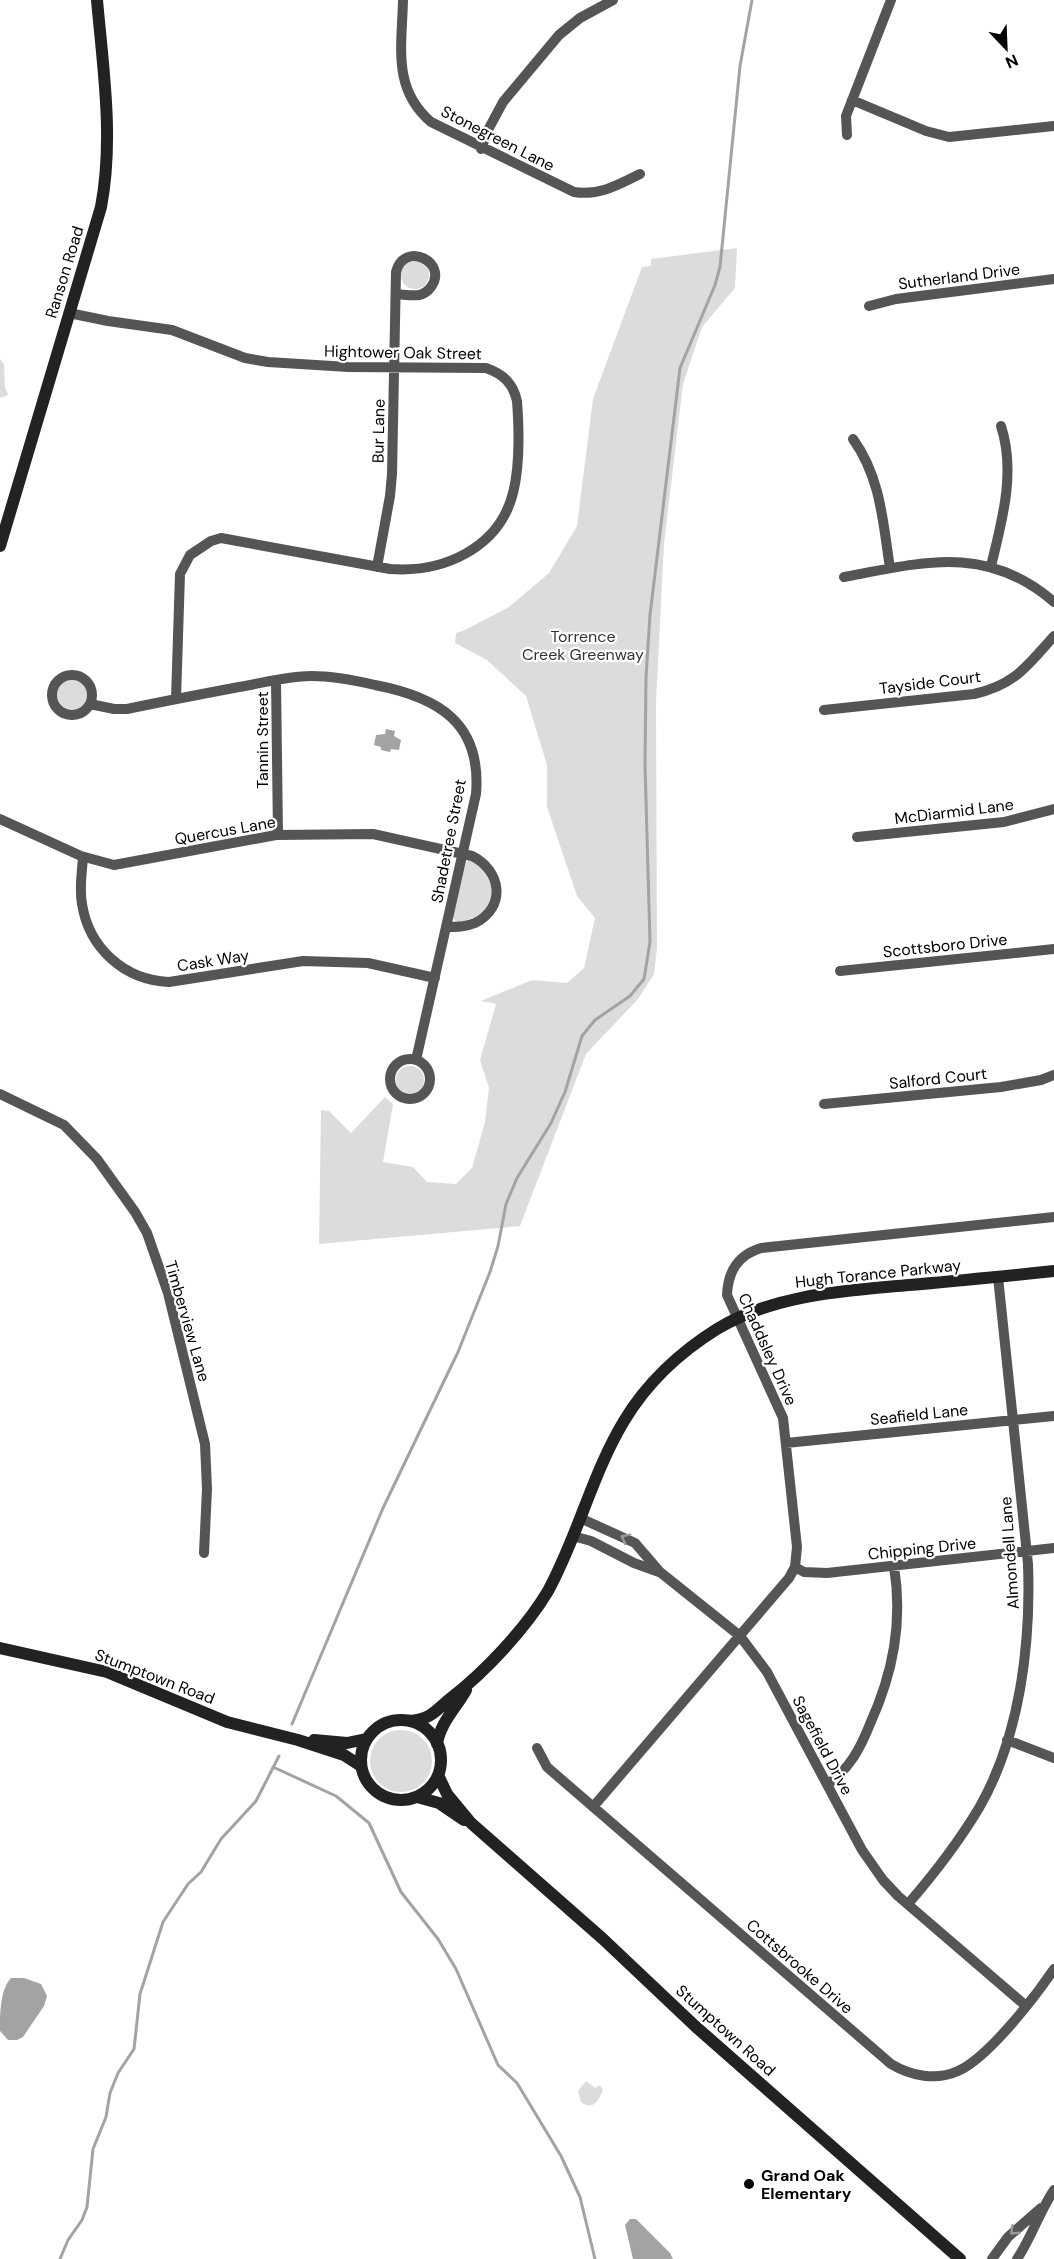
<svg xmlns="http://www.w3.org/2000/svg" width="1054" height="2259" font-family="'DM Sans',sans-serif">
<style>
.green{fill:#dcdcdc}
.water{fill:#a3a3a3}
.lines{fill:none;stroke-linecap:round;stroke-linejoin:round}
.stream{stroke:#a3a3a3;stroke-width:3}
.street{stroke:#555;stroke-width:10}
.secondary{stroke:#222;stroke-width:12}
.oneway{stroke:#999}
.poi-dot{fill:#000;stroke:#fff;stroke-width:2}
.labels{text-anchor:middle;stroke-width:4.5;stroke-linejoin:round;paint-order:stroke}
.street-label{font-size:16px;fill:#000;stroke:#fff}
.park-label{font-size:16px;fill:#333;stroke:#fff}
.poi-label{font-size:16px;font-weight:bold;fill:#000;stroke:#fff;text-anchor:start}
</style>
<rect width="100%" height="100%" fill="#fff"/>
<path class="green" d="M737 248 735 288 702 327 683 384 664 544 656 702 657 948 654 974 638 999 586 1054 520 1226 319 1244 321 1110 329 1111 351 1133 385 1097 393 1104 383 1162 413 1167 427 1182 456 1184 472 1168 485 1122 489 1088 480 1060 496 1004 481 1001 532 980 567 983 584 968 595 918 577 896 547 807V765L526 696 487 660 455 643 456 633 465 630 509 607 549 573 577 526 593 399 642 267 651 266V259Z
M401 275a14 14 0 1 1 28 0a14 14 0 1 1-28 0Z
M0 359 4 364 5 387 8 395 0 398Z
M57 695a15 15 0 1 1 30 0a15 15 0 1 1-30 0Z
M470 860C473 862 479 864 482 867 484 869 485 873 487 876 500 901 484 918 458 922L454 920 453 916 466 863Z
M396 1080a14 14 0 1 1 28 0a14 14 0 1 1-28 0Z
M370 1761a31 31 0 1 1 62 0a31 31 0 1 1-62 0Z
M586 2081 595 2088 600 2085 603 2090C598 2101 593 2111 581 2102L578 2091Z"/>
<path class="water" d="M386 729 395 731 394 736 401 740 399 750 391 749 390 752 381 750V747L374 745 376 735 385 734Z
M11 1978H24L41 1984 47 1996 44 2006 23 2037 17 2040H8L0 2031C0 2014 0 1990 11 1978Z
M630 2219H636L670 2253 673 2259H633L625 2225Z"/>
<g class="lines">
<path class="stream" d="M292 1724 383 1508 458 1352 490 1272 498 1246 506 1204 517 1178 551 1123 565 1092 582 1036 595 1020 630 996 644 979 650 942 645 765 646 677 650 615 680 368 715 285 720 267 740 66 752 0
M273 1767 336 1796 369 1823 401 1892 438 1939 456 1969 498 2065 517 2083 561 2156 580 2197 595 2259
M60 2259 68 2240 82 2220 87 2207 93 2149 106 2117 110 2093 118 2073 134 2049 140 1994 163 1922 188 1884 201 1872 221 1839 256 1801 279 1756"/>
<path class="street" d="M403 0C402 46 392 89 431 122L574 192C599 196 618 185 640 174
M852 100 926 131 949 137 1054 126
M847 135 846 116 891 0
M481 149 488 130 503 102 559 35 580 18 613 0
M869 306 896 299 1054 279
M69 313 108 321 172 330 245 358 268 362 348 367 486 368C503 374 513 383 517 401 519 428 520 466 513 493 499 549 442 573 390 569L221 538 211 541 190 555 180 574 176 699
M853 439C881 478 883 523 890 568
M991 566C1002 521 1016 472 1001 426
M377 567 390 496 392 474 396 272C404 240 449 262 431 287 428 291 424 294 419 295 412 296 404 295 396 294
M844 577C924 562 987 544 1054 602
M52 695a20 20 0 1 1 40 0a20 20 0 1 1-40 0Z
M276 681 278 835
M90 704 114 709H127C165 701 202 694 239 687 263 683 287 676 311 676 332 676 354 680 375 685 437 697 482 722 476 794L416 1060
M824 710 974 694C1015 685 1027 666 1054 636
M0 819 81 856 114 865 276 835 373 834 472 856C501 870 507 907 475 923 466 927 456 927 446 927
M857 837 1004 822 1054 809
M83 857C82 873 79 888 82 904 89 948 124 980 169 982L303 961 368 963 435 978
M840 971 1054 949
M390 1079a20 20 0 1 1 40 0a20 20 0 1 1-40 0Z
M0 1094 64 1125 97 1159 135 1212 147 1233 168 1293 205 1444 207 1489 204 1553
M824 1104 1001 1087 1041 1080 1054 1075
M786 1443 1054 1416
M580 1518 635 1543 660 1572 740 1636 767 1672 862 1850 883 1880 898 1896 1026 2006
M573 1536 591 1541 634 1563 659 1572
M795 1567 804 1572 827 1573 1054 1548
M1007 1740 1054 1758
M537 1748 547 1767 891 2064C911 2076 936 2081 958 2071 988 2058 1035 1997 1054 1969
M828 1784C850 1768 860 1749 870 1724 893 1673 903 1623 894 1566
M593 1807 789 1578 795 1567 797 1547 783 1418 727 1295C728 1271 738 1255 761 1248L1054 1217
M908 1904C934 1874 958 1843 979 1808 1020 1737 1031 1644 1028 1564L998 1277
M992 2259 1008 2237 1041 2208
M1017 2259C1032 2237 1039 2212 1054 2190"/>
<path class="secondary" d="M0 546 101 207C114 139 103 68 97 0
M0 1648 107 1672 227 1722 298 1740 344 1755 361 1766
M361 1760a40 40 0 1 1 80 0a40 40 0 1 1-80 0Z
M409 1721C432 1719 435 1711 451 1698 485 1672 526 1628 548 1591 578 1536 592 1474 624 1421 646 1384 680 1352 717 1329 775 1294 843 1291 909 1285 958 1281 1006 1276 1054 1271
M314 1740 347 1743 366 1739
M437 1744C440 1723 456 1708 466 1690
M438 1775 447 1794 471 1823 603 1939 695 2026 960 2259
M417 1797 439 1803 464 1820"/>
</g>
<defs><path id="oneway-chevron" d="M-2-3.5L2.5 0L-2 3.5" fill="none" stroke-width="1.6" stroke-linecap="round" stroke-linejoin="round" transform="scale(1.5)"/></defs>
<g class="oneway">
<use href="#oneway-chevron" transform="translate(625 1538) rotate(-153)"/>
<use href="#oneway-chevron" transform="translate(1014 2231) rotate(135)"/>
</g>
<circle class="poi-dot" cx="749" cy="2184" r="6"/>
<g class="labels">
<g class="street-label">
<text transform="translate(498 138) rotate(27)" y="6">Stonegreen Lane</text>
<text transform="translate(64 272) rotate(-73)" y="6">Ranson Road</text>
<text transform="translate(959 276) rotate(-7)" y="6">Sutherland Drive</text>
<text transform="translate(403 352) rotate(1)" y="6">Hightower Oak Street</text>
<text transform="translate(378 431) rotate(-89)" y="6">Bur Lane</text>
<text transform="translate(930 682) rotate(-7)" y="6">Tayside Court</text>
<text transform="translate(262 740) rotate(-90)" y="6">Tannin Street</text>
<text transform="translate(954 811) rotate(-7)" y="6">McDiarmid Lane</text>
<text transform="translate(225 830) rotate(-10)" y="6">Quercus Lane</text>
<text transform="translate(448 841) rotate(-79)" y="6">Shadetree Street</text>
<text transform="translate(945 945) rotate(-6)" y="6">Scottsboro Drive</text>
<text transform="translate(213 960) rotate(-9)" y="6">Cask Way</text>
<text transform="translate(938 1078) rotate(-6)" y="6">Salford Court</text>
<text transform="translate(878 1273) rotate(-6)" y="6">Hugh Torance Parkway</text>
<text transform="translate(188 1321) rotate(74)" y="6">Timberview Lane</text>
<text transform="translate(768 1349) rotate(66)" y="6">Chaddsley Drive</text>
<text transform="translate(919 1414) rotate(-6)" y="6">Seafield Lane</text>
<text transform="translate(922 1548) rotate(-6)" y="6">Chipping Drive</text>
<text transform="translate(1009 1553) rotate(-94)" y="6">Almondell Lane</text>
<text transform="translate(155 1676) rotate(21)" y="6">Stumptown Road</text>
<text transform="translate(823 1745) rotate(62)" y="6">Sagefield Drive</text>
<text transform="translate(800 1966) rotate(41)" y="6">Cottsbrooke Drive</text>
<text transform="translate(726 2030) rotate(42)" y="6">Stumptown Road</text>
</g>
<g class="park-label">
<text x="583" y="642">Torrence<tspan x="583" dy="18">Creek Greenway</tspan></text>
</g>
<g class="poi-label">
<text x="761" y="2181">Grand Oak<tspan x="761" dy="18">Elementary</tspan></text>
</g>
</g>
<g transform="translate(1006 48) rotate(157)" stroke="#ffffff" stroke-width="4.5" paint-order="stroke">
<path d="M0-4.5L10 22L0 15L-10 22Z" fill="#000000"/>
<text y="-9" font-size="16" font-weight="bold" text-anchor="middle" fill="#000000">N</text>
</g>
</svg>
